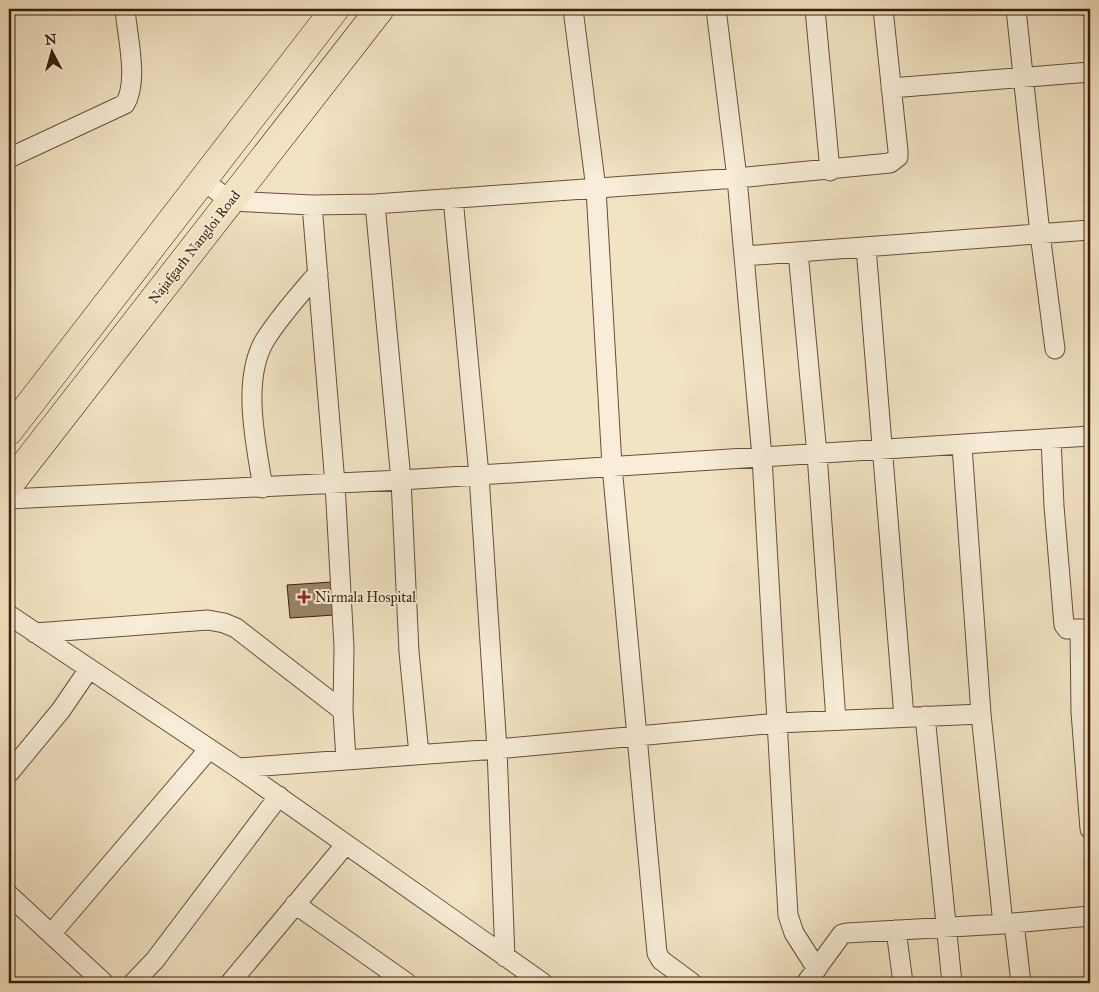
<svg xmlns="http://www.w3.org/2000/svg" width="1099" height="992" font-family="'IM FELL Great Primer',serif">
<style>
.building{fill:#9a846a;stroke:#3a1e0a}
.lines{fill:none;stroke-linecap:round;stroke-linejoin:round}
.minor-casing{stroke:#684f38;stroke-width:21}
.primary-casing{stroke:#3a1e0a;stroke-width:29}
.minor{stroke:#f7edd8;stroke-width:19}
.primary{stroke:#f2e3c3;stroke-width:28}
.poi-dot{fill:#8f2418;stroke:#f7edd8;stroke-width:2}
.labels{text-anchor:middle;stroke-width:4;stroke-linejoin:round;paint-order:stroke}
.street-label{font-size:14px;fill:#3a1e0a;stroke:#f7edd8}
.poi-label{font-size:14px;fill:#3a1e0a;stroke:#f7edd8;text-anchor:start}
</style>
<rect width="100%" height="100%" fill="#f2e3c3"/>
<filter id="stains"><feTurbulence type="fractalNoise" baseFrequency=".004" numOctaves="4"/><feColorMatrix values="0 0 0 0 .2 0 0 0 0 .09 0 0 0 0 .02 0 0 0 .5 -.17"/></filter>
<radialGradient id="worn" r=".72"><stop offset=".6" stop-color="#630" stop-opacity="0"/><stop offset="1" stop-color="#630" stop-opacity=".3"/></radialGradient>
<path class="building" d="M332 582 334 615 290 618 287 585Z"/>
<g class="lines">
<defs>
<path id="minor" d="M573 9 596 189 612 466 657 953 661 960 692 983
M716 9 737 178 762 457 788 915 794 933 817 969
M815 9 830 171
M1016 9 1040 234 1055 349
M891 88 1090 72
M9 158 125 104C139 81 127 35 125 9
M203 180 230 201 312 205 375 204 737 178 890 163 898 157V151L883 9
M453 198 479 475 497 749 505 957
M375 204 401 480 409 652 419 754
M312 205 335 484 344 647 343 711 346 760
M866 247 904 717
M798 252 817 454 836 720
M744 256 1090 230
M1051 439 1054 506 1064 625 1067 629H1090
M962 446 981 714
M263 488C256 444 241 380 265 340 280 316 300 294 318 273
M9 499 401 480 1090 436
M9 615 238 768 543 983
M1080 630 1081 712 1090 829
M35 633 208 620 224 623 236 628 343 711
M925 716 952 983
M238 768 497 749 778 723 981 714 1003 924
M9 773 61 710 89 669
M9 895 104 983
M295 904 407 983
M1014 923 1021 983
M896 930 903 983
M51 934 209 749
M133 983 155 960 279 796
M230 983 346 844
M806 983 842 934 847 933 1003 924 1090 916"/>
<path id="primary" d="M9 431 335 9
M9 485 380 9"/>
</defs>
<use href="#minor" class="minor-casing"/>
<use href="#primary" class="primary-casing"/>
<use href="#minor" class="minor"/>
<use href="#primary" class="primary"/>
</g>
<path class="poi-dot" d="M301.5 589.5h5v5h5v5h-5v5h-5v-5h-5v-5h5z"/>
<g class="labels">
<g class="street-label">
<text transform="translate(194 247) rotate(-52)" y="5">Najafgarh Nangloi Road</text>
</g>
<g class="poi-label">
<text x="315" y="602">Nirmala Hospital</text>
</g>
</g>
<rect width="1099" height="992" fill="none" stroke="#f2e3c3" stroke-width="30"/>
<rect x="10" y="10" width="1079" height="972" fill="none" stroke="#3a1e0a" stroke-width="2.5"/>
<rect x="15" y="15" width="1069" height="962" fill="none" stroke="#3a1e0a"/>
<g transform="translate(52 52) rotate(354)" stroke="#f7edd8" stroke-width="4" paint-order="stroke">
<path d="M0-4L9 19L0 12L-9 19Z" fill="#3a1e0a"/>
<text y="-8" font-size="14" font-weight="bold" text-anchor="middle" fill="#3a1e0a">N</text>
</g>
<rect width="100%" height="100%" filter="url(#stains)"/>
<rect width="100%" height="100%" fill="url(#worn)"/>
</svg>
